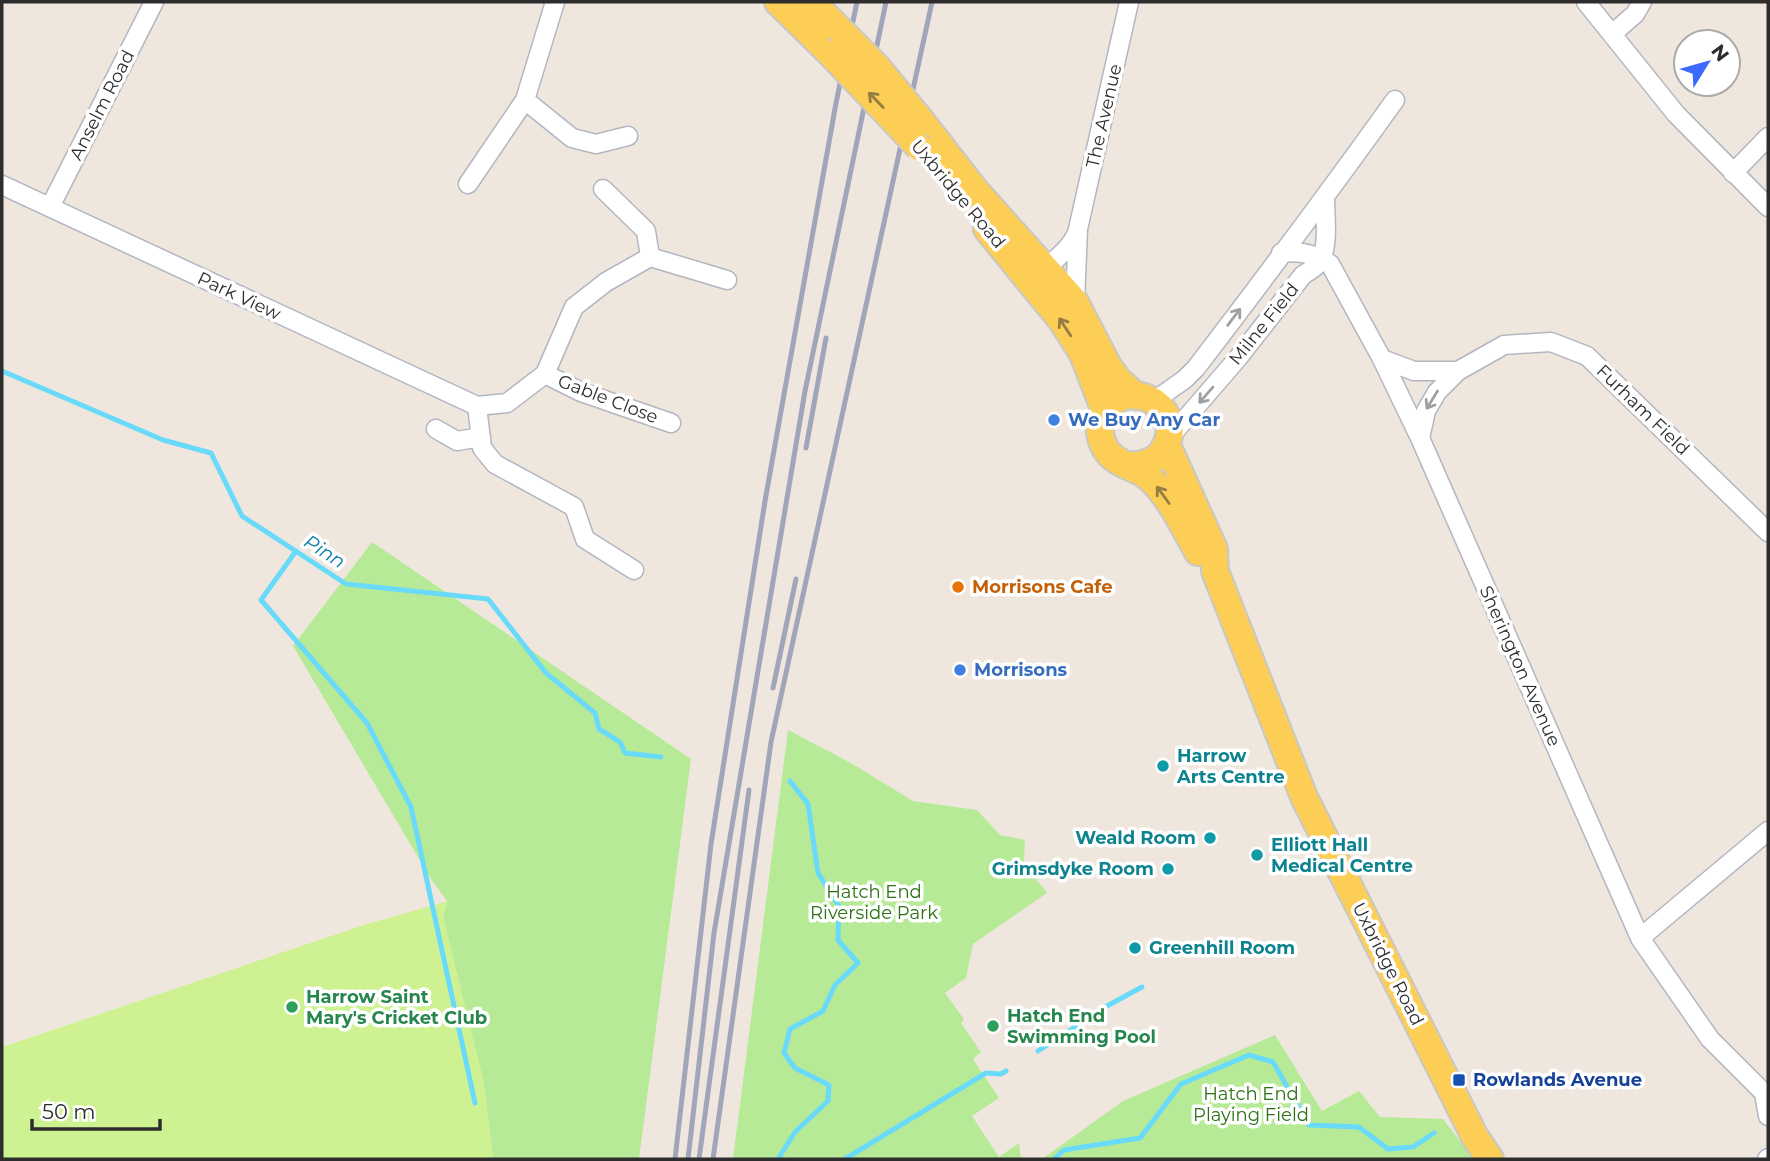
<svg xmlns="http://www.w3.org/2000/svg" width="1770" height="1161" font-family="Montserrat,sans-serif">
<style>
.green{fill:#b7ea97}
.pitch{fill:#cef292}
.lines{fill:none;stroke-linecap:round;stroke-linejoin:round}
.stream{stroke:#69daf9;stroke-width:5}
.minor-casing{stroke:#b2b6c1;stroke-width:21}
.primary-casing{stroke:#c8c8c8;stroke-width:30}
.minor{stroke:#fff;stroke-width:18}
.primary{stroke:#fdce56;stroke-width:26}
.rail{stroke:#a0a5b9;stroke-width:5}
.primary-bridge-casing{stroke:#c8c8c8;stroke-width:30;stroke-linecap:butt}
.primary-bridge{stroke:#fdce56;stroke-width:26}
.oneway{stroke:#957e42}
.oneway2{stroke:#a0a0a0}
.shop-dot{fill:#3f7fe0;stroke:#fff;stroke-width:2.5}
.food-dot{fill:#e8710a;stroke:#fff;stroke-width:2.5}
.culture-dot{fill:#0f9aa8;stroke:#fff;stroke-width:2.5}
.leisure-dot{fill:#2e9e5b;stroke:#fff;stroke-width:2.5}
.transit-dot{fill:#1a4fb4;stroke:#fff;stroke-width:2.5}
.labels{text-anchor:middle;stroke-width:7;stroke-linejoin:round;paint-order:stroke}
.street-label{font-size:18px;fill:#2d2d2d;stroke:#fff}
.shop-label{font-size:18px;font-weight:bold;fill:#366cbe;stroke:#fff;text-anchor:start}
.food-label{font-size:18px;font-weight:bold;fill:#c56008;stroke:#fff;text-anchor:start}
.culture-label{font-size:18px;font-weight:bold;fill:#0d838f;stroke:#fff;text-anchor:start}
.park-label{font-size:18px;fill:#2c7214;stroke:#fff}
.leisure-label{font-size:18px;font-weight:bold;fill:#27864d;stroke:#fff;text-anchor:start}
.transit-label{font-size:18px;font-weight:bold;fill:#164399;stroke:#fff;text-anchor:start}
.water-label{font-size:19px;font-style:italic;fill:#0279ac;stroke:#fff}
</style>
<rect width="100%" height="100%" fill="#efe7de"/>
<path class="green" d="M372 542 691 759 639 1159H493L484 1084 443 917 447 901 431 879 293 646Z
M788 730 851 763 913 801 977 810 1000 835 1025 840 1024 863 1047 893 973 944 966 978 945 993 964 1019 961 1023 981 1052 973 1059 999 1098 972 1116 999 1157 1019 1143 1021 1159H733Z
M1275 1035 1322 1111 1359 1091 1380 1117 1443 1119 1474 1159H1042L1123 1101Z"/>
<path class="pitch" d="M448 901 443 917 484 1084 493 1159H2V1047L367 924Z"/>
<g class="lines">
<path class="stream" d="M2 371 163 440 211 453 242 516 346 584 488 599 546 673 595 713 599 729 620 742 625 753 661 757
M296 551 261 600 367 723 411 807 475 1103
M1038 1051 1107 1006 1142 987
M778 1159 795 1132 828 1101 829 1085 795 1068 784 1053 790 1029 823 1011 835 985 858 963 838 940 839 906 818 873 808 804 790 781
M845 1159 986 1073 1001 1074 1006 1071
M1054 1159 1064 1150 1140 1138 1181 1084 1249 1055 1273 1062 1309 1125 1359 1127 1388 1149 1413 1147 1434 1133"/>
<defs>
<path id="minor" d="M1586 2 1676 114 1768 207
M1612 34 1635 14 1642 2
M525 100 572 138 596 144 628 136
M1733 173 1768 137
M468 184 525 100 555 2
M2 185 477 406
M603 189 646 231 650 257
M50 207 154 2
M1281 253C1298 251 1316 254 1330 264L1382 359 1420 438 1640 938 1710 1039 1764 1093
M1041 278C1050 259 1067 255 1077 233
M1075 302 1078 229 1129 2
M1382 359 1414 371H1458
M545 374 581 392 671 423
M1154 401 1185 379 1196 368C1264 279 1330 191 1395 100
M477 406 507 403 545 374 574 307 606 282 650 257 727 280
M477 406 482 448 495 464 574 507 585 539 634 570
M436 429 457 441 481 437
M1420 438 1426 411 1437 392 1458 371 1504 345 1551 342 1587 356 1768 532
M1168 439 1238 358 1303 275C1308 272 1313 269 1317 265 1330 252 1325 216 1325 199
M1640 938 1768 831
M1768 1094 1764 1093 1768 1116
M1767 1159 1768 1158"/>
<path id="primary" d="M778 2 831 54
M812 2 838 28
M922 122 975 190 1075 302 1108 366 1119 381 1136 396
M987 229 1062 321 1083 354 1105 411
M1167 445 1214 549 1215 571 1304 797 1475 1137 1490 1159
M1129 465C1141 466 1154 462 1162 452 1193 407 1120 368 1101 420 1098 430 1101 443 1107 451 1116 464 1134 467 1147 476 1168 493 1185 529 1198 552"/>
</defs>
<use href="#minor" class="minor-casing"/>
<use href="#primary" class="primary-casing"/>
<use href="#minor" class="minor"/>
<use href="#primary" class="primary"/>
<path class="rail" d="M806 448 826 338
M773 688 796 579
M675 1159 711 844 765 501 836 103 857 2
M688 1159 714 933 805 391 886 2
M699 1159 749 790
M713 1159 771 742 932 2"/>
<defs>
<path id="primary-bridge" d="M838 28 877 67 922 122
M831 54 919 147"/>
</defs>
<use href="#primary-bridge" class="primary-bridge-casing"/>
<use href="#primary-bridge" class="primary-bridge"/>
</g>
<defs><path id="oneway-shaft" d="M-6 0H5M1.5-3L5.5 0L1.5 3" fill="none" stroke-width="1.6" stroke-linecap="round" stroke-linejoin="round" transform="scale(1.75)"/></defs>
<g class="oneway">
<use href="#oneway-shaft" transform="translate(876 100) rotate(-134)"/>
<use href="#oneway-shaft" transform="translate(1065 327) rotate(-123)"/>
<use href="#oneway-shaft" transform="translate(1163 495) rotate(-126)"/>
</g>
<g class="oneway2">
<use href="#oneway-shaft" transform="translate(1234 317) rotate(-53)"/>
<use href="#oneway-shaft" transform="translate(1206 395) rotate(131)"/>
<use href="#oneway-shaft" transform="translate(1432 400) rotate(122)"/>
</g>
<g class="shop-dot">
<circle cx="1054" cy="420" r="7"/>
<circle cx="960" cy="670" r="7"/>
</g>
<circle class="food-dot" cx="958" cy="587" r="7"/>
<g class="culture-dot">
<circle cx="1163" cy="766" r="7"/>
<circle cx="1210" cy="838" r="7"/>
<circle cx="1257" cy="855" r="7"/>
<circle cx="1168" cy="869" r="7"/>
<circle cx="1135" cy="948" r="7"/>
</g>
<g class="leisure-dot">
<circle cx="292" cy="1007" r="7"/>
<circle cx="993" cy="1026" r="7"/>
</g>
<rect class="transit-dot" x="1452" y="1073" width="14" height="14" rx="3.5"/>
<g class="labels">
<g class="street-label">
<text transform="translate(102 105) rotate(-63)" y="6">Anselm Road</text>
<text transform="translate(1104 116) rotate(-77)" y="6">The Avenue</text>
<text transform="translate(958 194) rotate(50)" y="6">Uxbridge Road</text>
<text transform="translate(239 296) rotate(25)" y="6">Park View</text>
<text transform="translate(1264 324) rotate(-51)" y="6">Milne Field</text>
<text transform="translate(608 399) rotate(21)" y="6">Gable Close</text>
<text transform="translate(1643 410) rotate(44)" y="6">Furham Field</text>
<text transform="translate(1520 666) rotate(66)" y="6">Sherington Avenue</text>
<text transform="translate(1388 964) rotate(63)" y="6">Uxbridge Road</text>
</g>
<g class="shop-label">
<text x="1068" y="426">We Buy Any Car</text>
<text x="974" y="676">Morrisons</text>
</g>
<g class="food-label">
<text x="972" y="593">Morrisons Cafe</text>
</g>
<g class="culture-label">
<text x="1177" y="762">Harrow<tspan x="1177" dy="21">Arts Centre</tspan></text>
<text x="1196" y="844" text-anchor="end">Weald Room</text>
<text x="1271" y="851">Elliott Hall<tspan x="1271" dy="21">Medical Centre</tspan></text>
<text x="1154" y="875" text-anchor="end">Grimsdyke Room</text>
<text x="1149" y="954">Greenhill Room</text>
</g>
<g class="park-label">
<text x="874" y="898">Hatch End<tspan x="874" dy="21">Riverside Park</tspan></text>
<text x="1251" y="1100">Hatch End<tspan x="1251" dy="21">Playing Field</tspan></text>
</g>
<g class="leisure-label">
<text x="306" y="1003">Harrow Saint<tspan x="306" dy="21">Mary's Cricket Club</tspan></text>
<text x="1007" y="1022">Hatch End<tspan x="1007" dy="21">Swimming Pool</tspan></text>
</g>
<g class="transit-label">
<text x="1473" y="1086">Rowlands Avenue</text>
</g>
<g class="water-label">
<text transform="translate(325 551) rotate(33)" y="7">Pinn</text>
</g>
</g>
<rect width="1770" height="1161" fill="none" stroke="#2d2d2d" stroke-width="7"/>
<g transform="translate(1707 63) rotate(53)"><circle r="33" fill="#ffffff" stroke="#ababab" stroke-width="2"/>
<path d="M0-5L12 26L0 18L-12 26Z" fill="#3c69ff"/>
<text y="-10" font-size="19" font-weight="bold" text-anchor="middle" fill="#2d2d2d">N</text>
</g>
<path d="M32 1119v10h128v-10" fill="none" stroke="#2d2d2d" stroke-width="3.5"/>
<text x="42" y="1119" font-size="21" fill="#2d2d2d" stroke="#ffffff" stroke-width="5" paint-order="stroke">50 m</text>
</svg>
